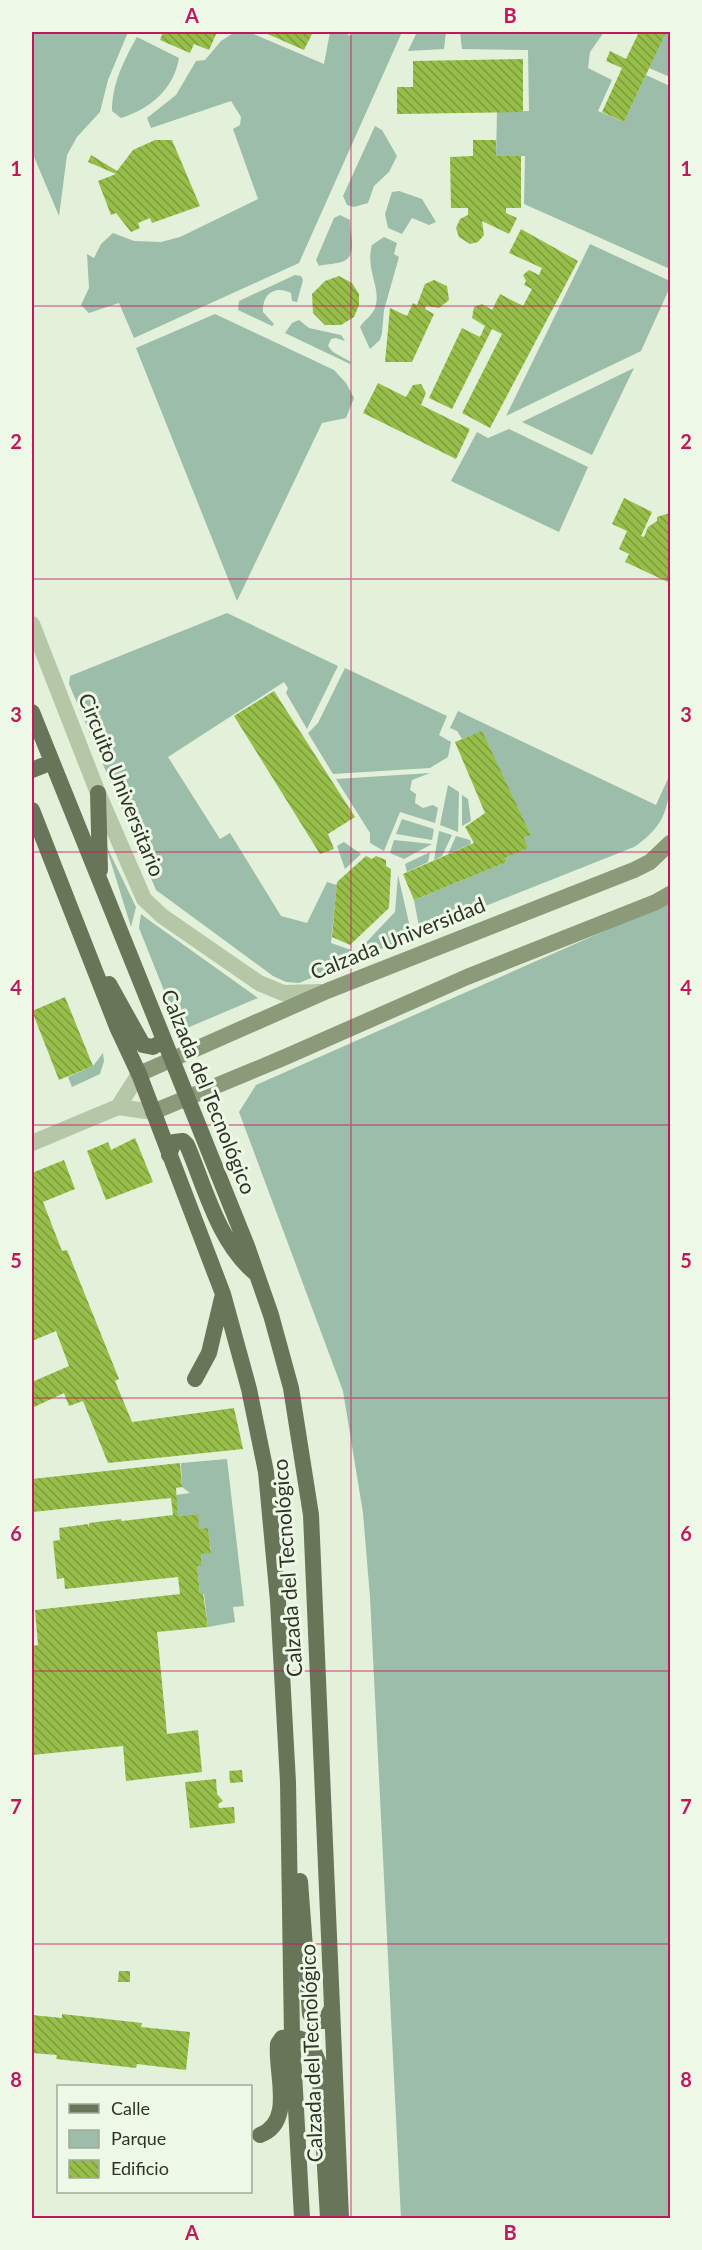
<svg xmlns="http://www.w3.org/2000/svg" width="702" height="2250" font-family="Lato,sans-serif">
<style>
.green{fill:#9bbdaa}
.building{fill:url(#building-back-hatch)}
.lines{fill:none;stroke-linecap:round;stroke-linejoin:round}
.tertiary{stroke:#b6c7a7;stroke-width:16}
.secondary{stroke:#8b9a79;stroke-width:16}
.primary{stroke:#697559;stroke-width:16}
.grid{fill:none;stroke:#c2185b;stroke-width:1.5;stroke-opacity:0.55}
.labels{text-anchor:middle;stroke-width:6;stroke-linejoin:round;paint-order:stroke}
.street-label{font-size:21px;fill:#2f3427;stroke:#edf8e6}
.neatline{fill:none;stroke:#c2185b;stroke-width:2}
.grid-label{font-size:20px;text-anchor:middle;font-weight:bold;fill:#c2185b}
</style>
<defs>
<pattern id="building-back-hatch" width="6" height="6" patternUnits="userSpaceOnUse" patternTransform="scale(1.5)"><rect width="6" height="6" fill="#98be4a"/><path d="M-1 5l2 2M0 0l6 6M5-1l2 2" fill="none" stroke="#7c9b3e"/></pattern>
</defs>
<rect width="100%" height="100%" fill="#e3f0da"/>
<path class="green" d="M32 32H128L108 80 100 112 77 137 67 155 59 216 32 152Z
M235 32H249L324 64 330 32H342L351 36 353 32H402L299 263 134 338 119 303 89 313 81 305 89 288 87 254 94 258 101 244 113 233 134 241 161 242 180 237 258 199 233 129 240 125 241 117 231 101 151 128 147 118 176 95 196 61 205 60 221 41Z
M417 32H446L444 49 408 51Z
M460 32H604L590 52 588 68 612 80 598 111 624 122 646 75 670 86V269L524 204 525 156H496L497 112 529 111 528 50 462 49Z
M665 32H670V77L649 68Z
M137 37 179 58C174 89 150 109 121 118L112 111C112 84 124 60 137 37Z
M375 126 382 130 397 156 389 172 374 186 368 203 354 207 347 205 343 196Z
M399 191 422 199 436 222 429 225 412 218 402 234 388 228 385 214 392 192Z
M340 215 350 220C349 231 358 255 344 261 338 264 326 264 319 266L316 260 334 218Z
M384 237 397 243 394 254 399 257 384 310 382 333 380 340 370 349 360 327C364 320 372 316 375 308 382 288 365 270 372 245Z
M590 244 670 281V287L641 351 506 416Z
M295 275 301 276 303 280 297 302 292 301 291 293C275 285 262 294 263 312L274 324 272 326 238 310 239 301Z
M215 314 334 370 346 383 354 398 346 418 322 423 237 601 136 348Z
M299 320 309 328 341 335 345 341 336 338 331 339 328 346 333 352 351 362 350 364 285 333 292 323Z
M634 368 592 455 522 422Z
M509 429 588 467 559 532 451 481 477 432 488 438Z
M227 613 338 666 307 729 286 693 288 688 284 682 168 757 220 839 230 833 281 916 307 923 327 882 337 885 331 943 357 952 395 912 398 875 412 936 299 983 286 982 273 976 156 890 69 684 70 676Z
M345 668 447 716 439 735 451 742 448 757 430 768 333 774 308 733 318 723Z
M458 711 656 805 670 774C670 808 663 828 634 847L420 932 414 900 507 862 505 858 527 848 524 838 531 835 482 732 462 739 457 731 450 728Z
M430 773 412 780 410 790 416 794 415 803 423 808 433 805 438 808 435 823 400 812 384 851 370 843V833L336 779Z
M448 785 459 792 458 832 440 825Z
M462 795 468 799 471 821 462 826Z
M402 819 434 829 432 840 396 834Z
M439 831 452 835 442 856 434 860Z
M456 836 470 840 471 844 448 854Z
M394 840 432 844 404 859 390 853Z
M344 842 361 854 345 869 337 846Z
M105 843 136 907 131 927Z
M430 852 428 862 407 872 405 864Z
M670 902V2218H401L370 1597 363 1513 343 1391 239 1112 256 1085Z
M141 914 153 923 258 998 187 1028 177 1023 139 928Z
M103 1053 104 1061 100 1074 72 1087 68 1077 93 1066Z
M227 1459 244 1606 233 1607 235 1622 208 1627 204 1594H200L197 1566H202L201 1554 211 1552 208 1529H199L197 1514 178 1516 176 1495 190 1493 182 1487 181 1463Z"/>
<path class="building" d="M163 32H217L209 50 194 44 190 53 160 40Z
M263 32H313L304 50Z
M639 32H666L624 122 602 112 622 68 606 61 610 51 626 59Z
M523 59V112L397 114V87H413V61Z
M155 140H172L200 206 152 223 150 218 138 223 140 228 131 232 116 213 111 215 98 181 116 174 88 162 91 155 117 171 133 150Z
M473 140H496V156H521V208H506V213L517 218 509 234 482 221 484 235 478 242 470 244 459 237 456 228 460 219 468 215V208H451L450 157 473 156Z
M521 229 578 261 490 428 462 413 502 334 492 329 452 409 429 398 462 328 480 337 485 326 472 318 474 307 482 304 492 310 500 294 523 306 532 289 524 285 526 281 523 275 529 270 539 275 542 268 509 253Z
M339 276 352 283 359 294V305L354 317 341 325H325L313 313 312 294 325 281Z
M434 280 447 286 449 300 439 308 426 306 425 309 434 314 412 362H385L390 308 407 316 413 303 417 305 425 284Z
M378 383 406 397 413 385 421 384 426 393 421 405 470 429 456 459 363 413Z
M624 498 652 512 641 536 644 537 648 527 657 521V517L670 513V583L625 562 629 554 619 549 627 531 612 524Z
M274 691 355 817 328 834 334 849 320 854 234 716Z
M482 731 531 835 524 838 528 848 505 858 507 862 414 900 403 874 474 843 465 827 485 813 455 742Z
M366 856 372 859 376 856 386 860V866L391 869 389 908 350 945 332 937 337 882Z
M65 997 93 1066 59 1080 32 1011Z
M135 1138 153 1182 106 1200 87 1151 108 1142 111 1150Z
M64 1160 75 1189 43 1202 62 1251 67 1250 119 1379 115 1381 132 1422 234 1408 243 1449 108 1463 83 1401 69 1406 64 1393 32 1408V1382L69 1366 56 1331 32 1341V1173Z
M180 1463 182 1487 176 1488 178 1516 198 1514 199 1529 208 1528 211 1553 201 1554 202 1566H197L200 1594 203 1593 208 1627 157 1632 167 1734 198 1730 202 1772 126 1781 123 1746 32 1755V1646L38 1645 35 1610 180 1594 178 1577 65 1589 64 1578 57 1579 53 1541 60 1540 59 1528 88 1524 89 1528V1523L121 1519 123 1524 122 1521 173 1515 171 1498 32 1512V1479Z
M242 1770 243 1782 230 1783 229 1771Z
M216 1779 217 1794 223 1801 218 1804 219 1808 234 1807 235 1823 190 1828 185 1782Z
M119 1971H130V1982H118Z
M62 2014 142 2023 141 2027 190 2032 186 2070 137 2064 136 2068 56 2059 57 2055 32 2053V2015L62 2018Z"/>
<g class="lines">
<path class="tertiary" d="M32 624 98 793 144 899 162 916 259 983 283 993 321 992
M118 1107 139 1074
M32 1143 118 1107 153 1112"/>
<path class="secondary" d="M139 1074 327 991 634 870 650 862 670 843
M153 1112 283 1058 467 977 656 902 670 894"/>
<path class="primary" d="M32 712 247 1246 271 1315 291 1388 311 1515 341 2218
M32 770 52 762
M98 793 100 870
M32 810 117 1027 139 1074 223 1294 249 1389 266 1472 278 1601 288 1782 292 2036 302 2218
M109 984 143 1045 153 1047 163 1041
M169 1155 174 1142 183 1141 187 1145C205 1187 218 1241 254 1272
M195 1379 209 1353 222 1298
M300 1881 310 2014 315 2021H325L332 2008
M260 2135C295 2122 275 2073 278 2044L282 2038C305 2034 312 2044 319 2064L328 2218"/>
</g>
<path class="grid" d="M351 32V2218M32 306H670M32 579H670M32 852H670M32 1125H670M32 1398H670M32 1671H670M32 1944H670"/>
<g class="labels">
<g class="street-label">
<text transform="translate(121 785) rotate(68)" y="7">Circuito Universitario</text>
<text transform="translate(398 939) rotate(-22)" y="7">Calzada Universidad</text>
<text transform="translate(208 1092) rotate(68)" y="7">Calzada del Tecnológico</text>
<text transform="translate(288 1568) rotate(-94)" y="7">Calzada del Tecnológico</text>
<text transform="translate(312 2053) rotate(-92)" y="7">Calzada del Tecnológico</text>
</g>
</g>
<rect width="702" height="2250" fill="none" stroke="#edf8e6" stroke-width="66"/>
<rect x="57" y="2085" width="195" height="108" fill="#edf8e6" stroke="#a1aa9a" stroke-width="1.5"/>
<rect x="69" y="2104" width="30" height="9" fill="#697559" stroke="#a1aa9a" stroke-width="1.5"/>
<text x="111" y="2115" font-size="18" fill="#2f3427">Calle</text>
<rect x="69" y="2130" width="30" height="18" fill="#9bbdaa" stroke="#a1aa9a" stroke-width="1.5"/>
<text x="111" y="2145" font-size="18" fill="#2f3427">Parque</text>
<rect x="69" y="2160" width="30" height="18" fill="url(#building-back-hatch)" stroke="#a1aa9a" stroke-width="1.5"/>
<text x="111" y="2175" font-size="18" fill="#2f3427">Edificio</text>
<rect x="33" y="33" width="636" height="2184" class="neatline"/>
<g class="grid-label">
<text x="192" y="23">A</text>
<text x="510" y="23">B</text>
<text x="16" y="176">1</text>
<text x="686" y="176">1</text>
<text x="16" y="449">2</text>
<text x="686" y="449">2</text>
<text x="16" y="722">3</text>
<text x="686" y="722">3</text>
<text x="16" y="995">4</text>
<text x="686" y="995">4</text>
<text x="16" y="1268">5</text>
<text x="686" y="1268">5</text>
<text x="16" y="1541">6</text>
<text x="686" y="1541">6</text>
<text x="16" y="1814">7</text>
<text x="686" y="1814">7</text>
<text x="16" y="2087">8</text>
<text x="686" y="2087">8</text>
<text x="192" y="2240">A</text>
<text x="510" y="2240">B</text>
</g>
</svg>
